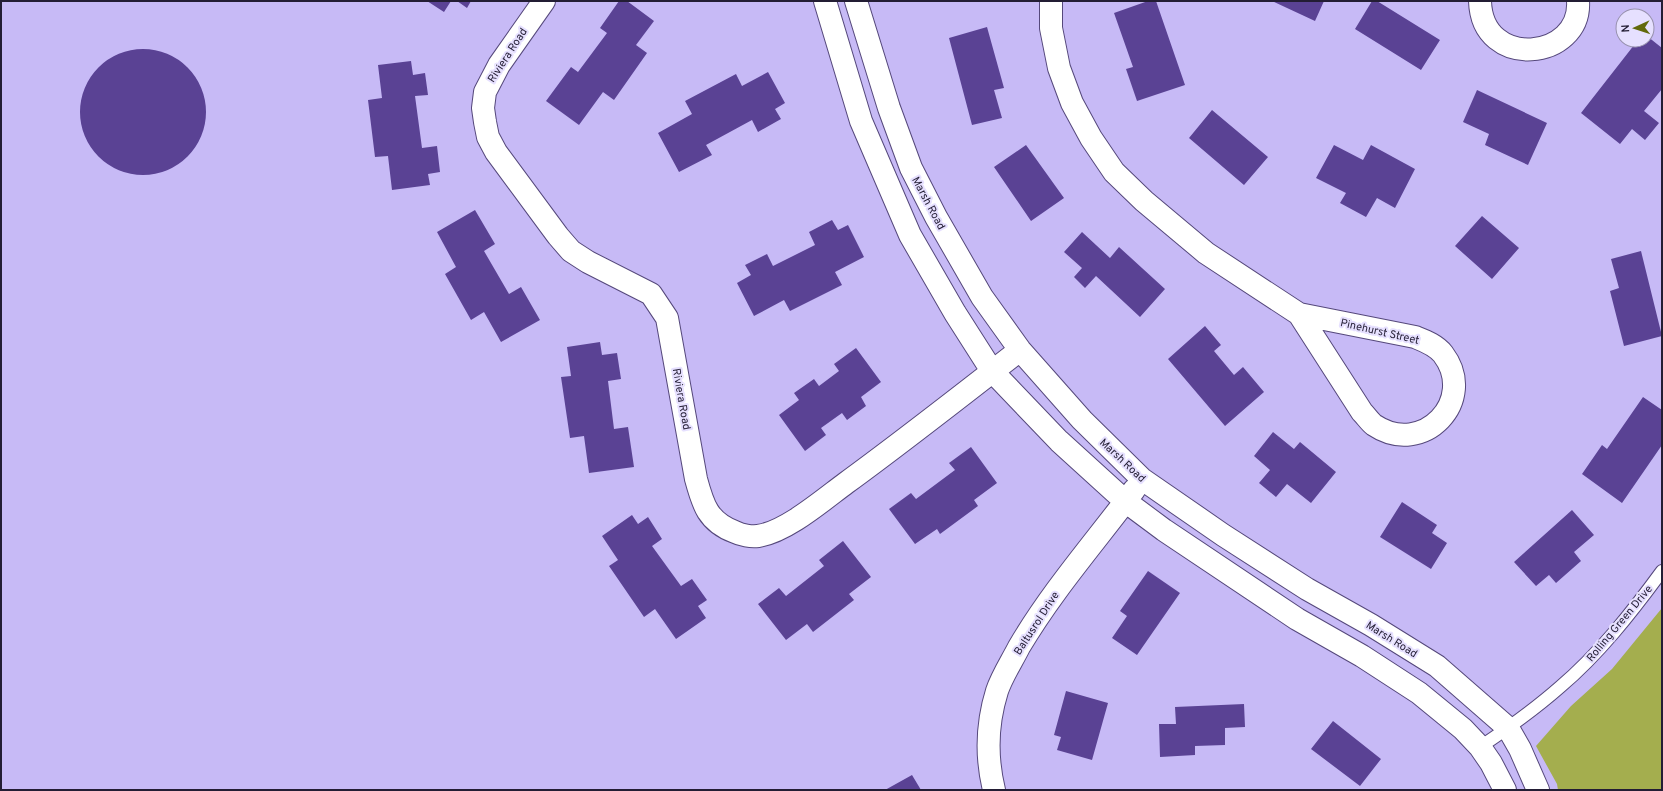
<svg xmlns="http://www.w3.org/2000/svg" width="1663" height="791" font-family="Overpass,sans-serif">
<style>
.green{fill:#a4ae4e}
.building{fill:#5a4294}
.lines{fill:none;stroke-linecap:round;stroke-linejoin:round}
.lane-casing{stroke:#55487b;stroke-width:14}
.street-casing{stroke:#55487b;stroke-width:24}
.lane{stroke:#fff;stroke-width:12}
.street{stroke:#fff;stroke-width:22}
.labels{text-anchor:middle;stroke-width:4;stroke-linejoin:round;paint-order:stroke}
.street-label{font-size:11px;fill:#231d34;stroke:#e6e0ff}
</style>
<rect width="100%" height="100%" fill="#c7baf6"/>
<path class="green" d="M1662 608V790H1558L1557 784 1536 746 1571 706 1612 669Z"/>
<path class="building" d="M427 1H451L444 12Z
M457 1H471L467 8Z
M619 1H627L654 21 636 45 647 53 614 100 603 92 579 125 546 101 571 67 578 72 607 33 600 28Z
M1148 1H1156L1185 85 1137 101 1126 69 1133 67 1114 13Z
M1272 1H1324L1315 21Z
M1372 1H1377L1440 40 1421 70 1355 29Z
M987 27 1004 88 994 90 1002 118 972 125 949 38Z
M1647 36 1662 48V89L1644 111 1659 123 1645 140 1632 129 1620 144 1581 113 1638 40H1647Z
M80 112a63 63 0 1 1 126 0a63 63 0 1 1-126 0Z
M411 61 413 75 425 73 428 95 415 96 422 148 437 146 440 172 428 174 430 185 392 190 388 156 375 157 368 100 382 98 378 65Z
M768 72 785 103 775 109 781 119 758 132 752 120 706 145 712 155 679 172 658 133 692 114 685 101 736 74 742 86Z
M1477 90 1547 123 1528 165 1485 145 1489 134 1463 122Z
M1212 110 1268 157 1244 185 1189 138Z
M1026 145 1064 198 1031 221 994 167Z
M1334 145 1363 160 1371 145 1415 169 1395 208 1377 198 1366 217 1340 203 1346 193 1316 178Z
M475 210 495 244 484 251 509 294 521 287 540 320 501 342 484 312 471 320 445 274 456 267 437 232Z
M1482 216 1519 248 1492 279 1455 246Z
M832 220 838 230 848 225 864 257 835 272 842 285 790 311 784 300 754 316 737 283 751 275 745 265 767 254 773 266 815 245 809 232Z
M1082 232 1110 258 1119 247 1165 289 1140 317 1096 276 1085 288 1074 277 1082 268 1064 252Z
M1641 251 1662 336 1624 346 1610 291 1619 288 1611 259Z
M1205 326 1221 345 1214 351 1234 375 1243 367 1264 392 1225 426 1168 359Z
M600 342 602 355 617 353 621 379 608 381 614 429 628 427 634 467 589 473 584 436 570 438 561 377 571 376 567 347Z
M856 348 881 382 861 397 866 406 847 420 842 413 821 428 826 435 805 451 779 415 799 400 794 393 814 379 819 386 839 371 834 364Z
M1643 397 1662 410V445L1622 503 1582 474 1602 445 1607 449Z
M1273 432 1294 449 1300 442 1336 472 1311 503 1287 484 1276 497 1259 483 1270 470 1254 456Z
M971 447 997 483 974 500 978 506 940 534 937 529 915 544 889 509 911 493 916 499 955 470 949 463Z
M1402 502 1437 525 1432 533 1447 543 1431 569 1380 537Z
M1572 510 1594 535 1574 552 1581 561 1556 583 1549 575 1536 586 1514 562Z
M632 515 638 524 648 517 662 539 652 546 681 586 692 579 707 600 698 606 706 618 676 639 655 609 644 617 609 566 618 560 602 536Z
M843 541 871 577 849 594 854 600 813 632 807 624 786 640 758 604 779 588 786 596 824 566 819 560Z
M1148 571 1180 593 1137 655 1112 638 1127 616 1120 611Z
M1066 691 1108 703 1092 760 1057 750 1061 737 1054 735Z
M1244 704 1245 727 1225 728V745L1195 746V755L1160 757 1159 724H1176L1175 707Z
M1333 721 1381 759 1360 786 1311 749Z
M912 775 921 790H885Z"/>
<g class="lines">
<defs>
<path id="lane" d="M1480 747C1507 729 1535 709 1560 687 1599 654 1632 612 1662 571"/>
<path id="street" d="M544 1 499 65 485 92 483 108 485 122 488 137 496 152 558 236 571 251 588 262 651 294 667 318 696 479C703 505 708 522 735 532 741 535 751 537 758 536 786 532 823 500 846 483 905 440 962 395 1020 350
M825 1 861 121 910 235 955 313 992 371 1059 441 1125 501 1164 530 1297 619 1362 656 1419 693 1463 729 1480 747 1491 763 1505 790
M856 1 889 108 911 168 936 217 982 297 1020 350 1082 420 1142 479 1223 535 1307 589 1371 625 1437 666 1508 728 1520 749 1538 790
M1051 1V28L1059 68 1072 103 1091 138 1114 172 1144 201 1206 253 1299 314 1415 337C1425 341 1436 345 1443 354 1478 400 1423 458 1374 425 1370 422 1366 416 1362 412L1299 314
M1480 1C1482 71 1582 60 1578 1
M994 790C986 757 987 723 997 691 1002 676 1012 661 1019 647 1052 591 1095 542 1134 490"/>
</defs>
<use href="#lane" class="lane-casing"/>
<use href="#street" class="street-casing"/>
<use href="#lane" class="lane"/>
<use href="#street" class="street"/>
</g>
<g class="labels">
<g class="street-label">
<text transform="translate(507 55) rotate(-57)" y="4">Riviera Road</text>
<text transform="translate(929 203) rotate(62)" y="4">Marsh Road</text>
<text transform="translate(1380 331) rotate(13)" y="4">Pinehurst Street</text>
<text transform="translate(682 399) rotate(80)" y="4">Riviera Road</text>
<text transform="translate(1123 460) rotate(43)" y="4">Marsh Road</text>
<text transform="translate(1036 623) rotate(-57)" y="4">Baltusrol Drive</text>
<text transform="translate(1619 623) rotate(-50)" y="4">Rolling Green Drive</text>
<text transform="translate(1392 639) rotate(32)" y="4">Marsh Road</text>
</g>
</g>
<rect width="1663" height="791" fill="none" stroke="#231d34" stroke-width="4"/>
<g transform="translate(1635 28) rotate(267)"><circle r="19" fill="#e6e0ff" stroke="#9892ae"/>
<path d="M0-3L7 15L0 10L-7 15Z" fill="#62690c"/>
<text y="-6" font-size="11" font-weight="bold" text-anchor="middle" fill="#231d34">N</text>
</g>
</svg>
